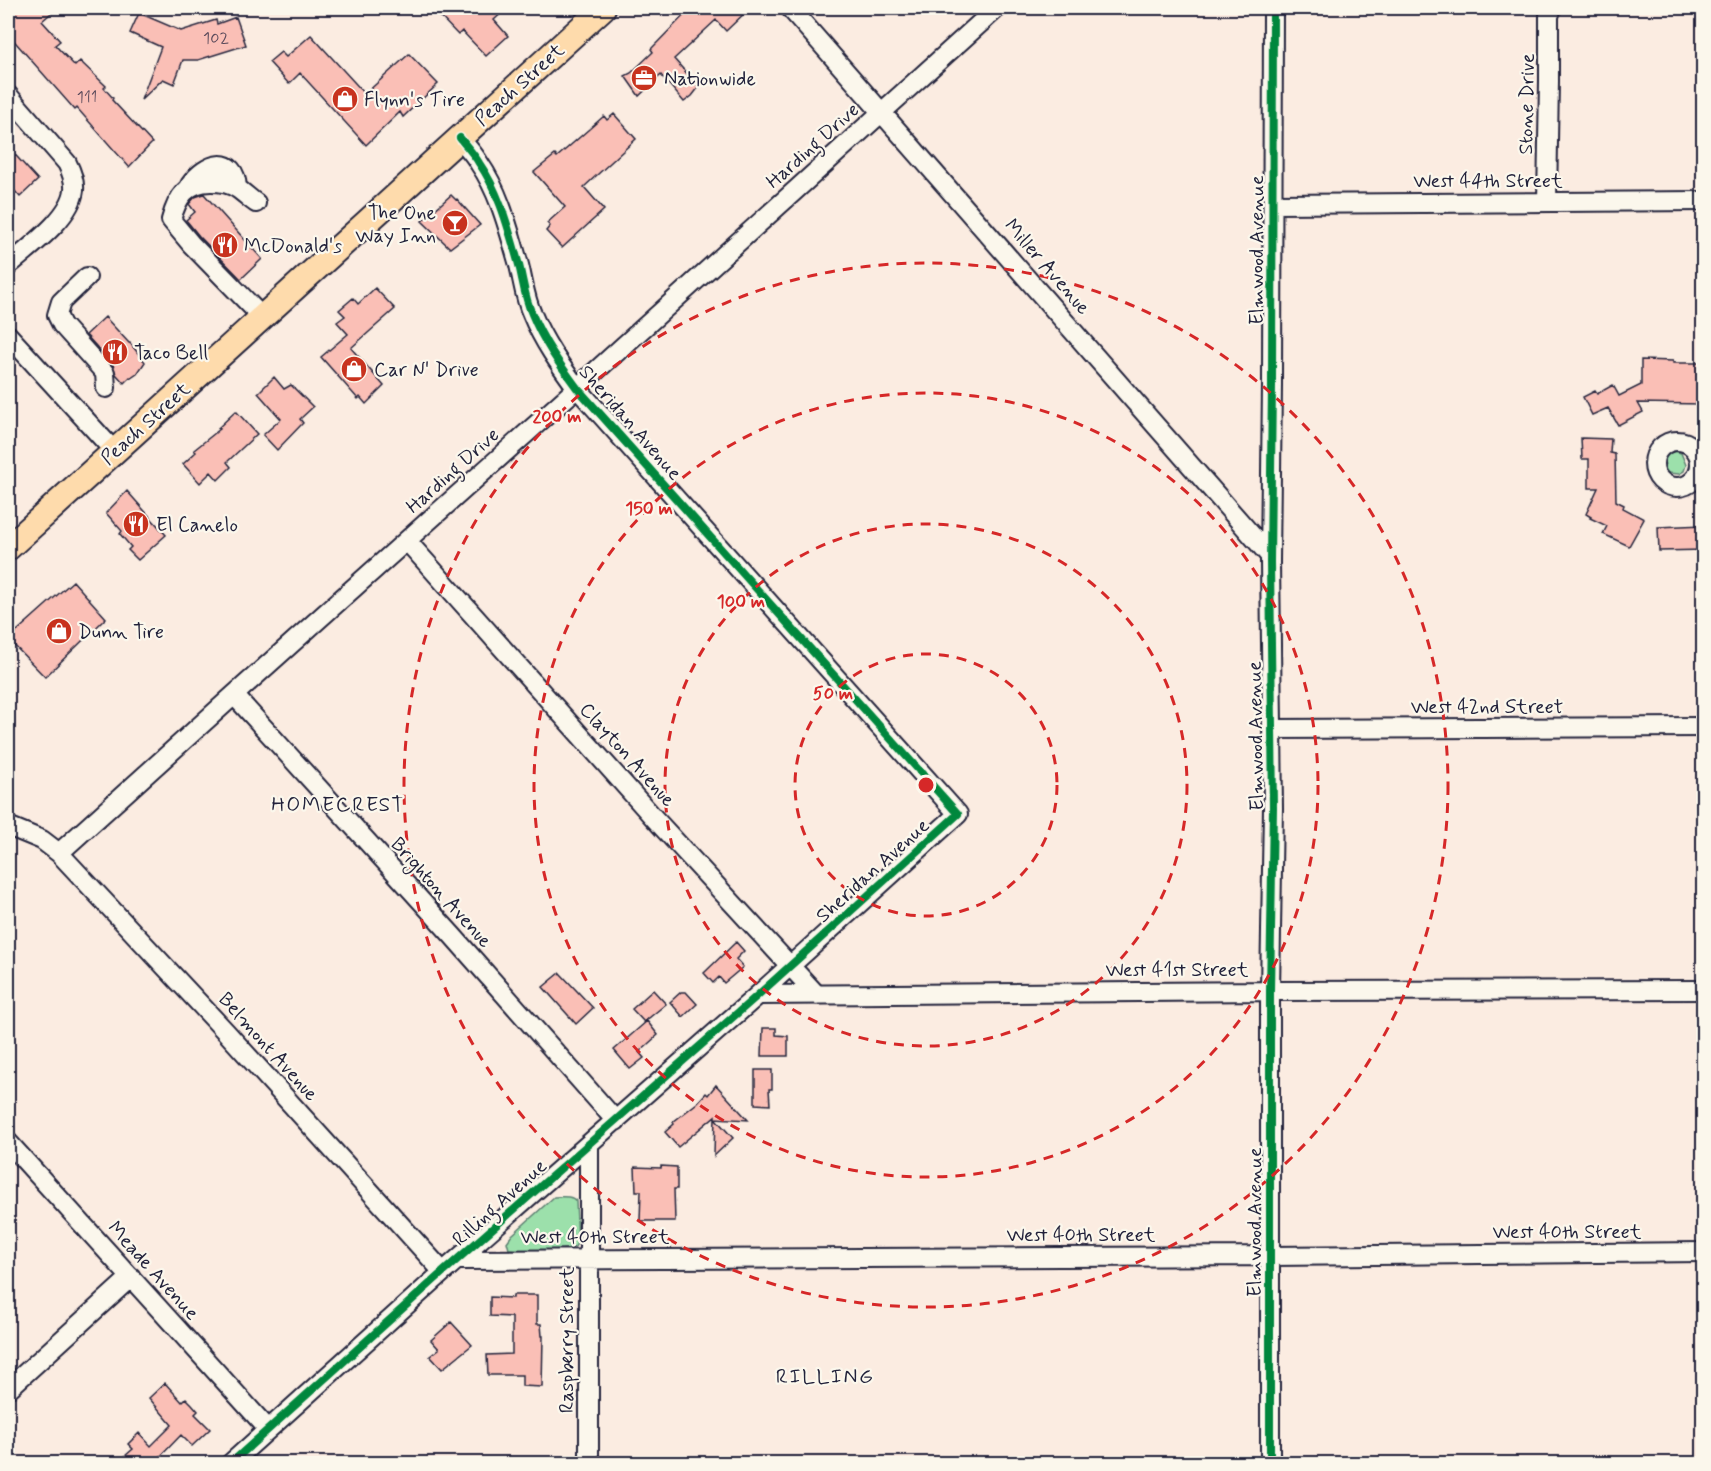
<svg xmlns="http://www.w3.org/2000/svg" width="1711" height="1471" font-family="Mynerve,sans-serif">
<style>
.green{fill:#9ce0ab;stroke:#5f8173;stroke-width:1.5}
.building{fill:#fabfb6;stroke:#22223b;stroke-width:1.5}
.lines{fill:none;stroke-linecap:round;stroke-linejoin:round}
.minor-casing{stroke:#22223b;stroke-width:22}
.major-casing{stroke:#22223b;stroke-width:28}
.minor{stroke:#fbf7ec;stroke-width:18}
.major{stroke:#fedbac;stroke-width:24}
.cycleway-casing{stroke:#fbf7ec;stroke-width:11}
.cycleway{stroke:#00873e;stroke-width:8}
.ring{fill:none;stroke:#d62828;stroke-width:3;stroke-dasharray:10 8}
.labels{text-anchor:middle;stroke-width:4.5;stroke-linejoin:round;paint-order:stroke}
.number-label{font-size:16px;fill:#58495a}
.poi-label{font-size:20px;fill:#22223b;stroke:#fbf7ec;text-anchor:start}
.street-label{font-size:20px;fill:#22223b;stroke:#fbf7ec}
.neighbourhood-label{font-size:21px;letter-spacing:1.5px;fill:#22223b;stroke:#fbf7ec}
.centre{fill:#d62828;stroke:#fbf7ec;stroke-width:3}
.ring-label{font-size:18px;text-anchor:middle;font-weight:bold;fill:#d62828;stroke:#fbf7ec;stroke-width:4.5;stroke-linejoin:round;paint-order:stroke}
</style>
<rect width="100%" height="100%" fill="#fbece1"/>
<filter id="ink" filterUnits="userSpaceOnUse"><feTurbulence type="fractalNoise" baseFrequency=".0167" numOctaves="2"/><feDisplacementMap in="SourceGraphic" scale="12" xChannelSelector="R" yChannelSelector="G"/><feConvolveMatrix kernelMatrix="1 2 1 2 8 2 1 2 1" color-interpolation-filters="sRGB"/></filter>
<g filter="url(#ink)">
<path class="green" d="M1674 451 1681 453 1686 465 1684 471 1679 474 1667 473 1665 469 1664 456 1669 452Z
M554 1197C562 1197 571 1195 576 1201L578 1242 575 1247C563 1251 523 1251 509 1249L507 1242 512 1235Z"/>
<path class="building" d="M8 8H57L42 21 60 41 55 45 75 66 80 61 106 86 104 88 113 98 112 100 152 143 129 167 77 108 75 110 8 34Z
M432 8H507L494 20 508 36 486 56 462 31 458 35Z
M691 8H750L726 31 716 20 674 59 699 87 692 96 684 102 661 75 639 96 625 76 631 73 653 52 651 49Z
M139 13 181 31 216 20 217 24 236 17 246 45 198 60H183L174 84 163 79 141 100 161 47 130 33Z
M311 35 365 94 409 54 438 84 403 117 400 112 366 145 300 73 289 84 269 62 281 52 286 57Z
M614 114 636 139 584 187 604 210 562 248 546 231 550 226 547 223 565 207 534 172 555 155 557 157 604 116 607 120Z
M8 147 38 180 20 197 8 183Z
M204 194 262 259 241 279 199 236 186 220 195 212 189 204 195 197Z
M451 195 456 200 457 199 480 225 450 248 422 221Z
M375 288 395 309 351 348 384 386 366 404 360 397 358 399 321 357 348 334 337 322 345 316 339 310 353 298 358 304Z
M105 317 129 343H130L145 362 137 374 131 378 130 377 124 383 116 374 113 365 86 335Z
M1641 360 1673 361V363H1704V404L1638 403 1643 412 1618 425 1608 408 1592 415 1583 397 1595 391 1597 394 1613 385 1619 396 1641 385Z
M274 377 284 389 291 385 313 407 300 419 303 423 277 450 263 435 281 419 258 393Z
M236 411 257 434 227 462 231 467 218 480 211 472 200 483 183 464 196 452 194 450 220 429 218 428Z
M1581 438 1611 439 1610 453 1615 454 1616 501 1624 505 1623 508 1644 519 1629 546 1603 534 1607 526 1590 518 1591 517 1586 514 1598 488H1589V459H1582Z
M127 491 166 535 138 560 128 550 131 547 120 534 122 531 106 513Z
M1704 525V550L1659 551 1658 527Z
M73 581 106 618 45 677 8 639Z
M736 942 744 951 736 959 743 967 724 983 719 977 713 983 704 973Z
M560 973 593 1008 576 1024 543 987Z
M653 990 666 1004 644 1022 632 1009Z
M681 992H686L697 1004 683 1017 670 1002Z
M647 1021 658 1035 639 1052 644 1058 630 1069 614 1050Z
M763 1028H776V1035L788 1036V1056H762Z
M755 1070H772V1089H769L770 1105 755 1104Z
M716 1085 748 1120 715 1118 733 1138 714 1156 715 1116 678 1147 665 1132 674 1124 673 1122 697 1103 706 1093 708 1095Z
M661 1166 677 1167V1189H674L675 1221H640L641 1191H636L635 1167 661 1168Z
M513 1295H537V1324H541L542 1336H543L542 1387 522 1386V1375H488L487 1355 512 1354V1317L490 1316V1297L513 1298Z
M451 1322 472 1345 442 1369 430 1356 439 1349 431 1340Z
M165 1383 182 1402 186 1398 192 1404 198 1411 195 1414 210 1429 192 1446 181 1435 153 1464H116L133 1449 128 1444 139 1433 151 1446 172 1425 149 1398Z"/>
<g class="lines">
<defs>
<path id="minor" d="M790 8 1270 556
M8 95 67 163C71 171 75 180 74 190 71 218 28 248 8 266
M190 185C205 163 235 153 237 188
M1547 202 1549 81V16L1552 8
M256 203C250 199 244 193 238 189 230 183 221 182 211 182 186 182 177 198 171 220L191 244 262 317
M1273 204 1704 201
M87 277 61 302 57 315 62 325 105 373 106 388
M8 335 114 451
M1654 464a23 23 0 1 1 46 0a23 23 0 1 1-46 0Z
M407 541 654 818 817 995
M234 695 452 935 616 1121
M1272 729 1704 727
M8 826 42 840 59 853 226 1032 443 1272
M59 853 234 695 577 388 997 8
M758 995 1270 991 1704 990
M8 1142 268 1429
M459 1260 1271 1256 1704 1252
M8 1389 131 1277
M230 1464 443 1272 758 995 958 814 577 388C560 365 543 341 532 314 525 299 523 281 519 265 509 231 500 193 479 163 474 154 466 146 460 138
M589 1464V1144
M1270 1464V991L1273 808 1270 562 1272 385 1273 8"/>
<path id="major" d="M8 548 603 8"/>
</defs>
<use href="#minor" class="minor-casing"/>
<use href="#major" class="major-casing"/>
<use href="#minor" class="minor"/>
<use href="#major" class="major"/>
<defs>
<path id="cycleway" d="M230 1464 443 1272 758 995 958 814 577 388C560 365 543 341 532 314 525 299 523 281 519 265 509 231 500 193 479 163 474 154 466 146 460 138
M1270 1464V991L1273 808 1270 562 1272 385 1273 8"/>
</defs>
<use href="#cycleway" class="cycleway-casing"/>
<use href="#cycleway" class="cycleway"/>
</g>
</g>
<g class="ring">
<circle cx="926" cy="785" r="131"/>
<circle cx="926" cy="785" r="261"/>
<circle cx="926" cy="785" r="392"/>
<circle cx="926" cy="785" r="522"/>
</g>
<defs>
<symbol id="office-disc" viewBox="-11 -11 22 22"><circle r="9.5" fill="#c8321e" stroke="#fbf7ec"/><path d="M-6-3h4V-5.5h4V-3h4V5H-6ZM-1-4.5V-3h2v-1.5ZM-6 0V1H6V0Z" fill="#fff"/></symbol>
<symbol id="shop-disc" viewBox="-11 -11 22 22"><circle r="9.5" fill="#c8321e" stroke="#fbf7ec"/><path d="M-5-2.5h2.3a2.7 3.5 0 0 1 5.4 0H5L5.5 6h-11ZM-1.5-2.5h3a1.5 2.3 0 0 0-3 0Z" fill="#fff"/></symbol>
<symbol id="bar-disc" viewBox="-11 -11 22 22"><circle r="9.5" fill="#c8321e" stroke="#fbf7ec"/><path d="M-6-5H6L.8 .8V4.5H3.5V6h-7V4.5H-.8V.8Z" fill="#fff"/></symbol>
<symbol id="restaurant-disc" viewBox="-11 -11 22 22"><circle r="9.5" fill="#c8321e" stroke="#fbf7ec"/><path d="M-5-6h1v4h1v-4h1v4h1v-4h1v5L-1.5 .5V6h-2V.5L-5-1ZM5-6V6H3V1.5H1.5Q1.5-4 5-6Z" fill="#fff"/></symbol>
</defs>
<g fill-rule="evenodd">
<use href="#office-disc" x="629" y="63" width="30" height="30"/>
<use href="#shop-disc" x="330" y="84" width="30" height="30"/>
<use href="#bar-disc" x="440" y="208" width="30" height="30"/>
<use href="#restaurant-disc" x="210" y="230" width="30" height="30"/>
<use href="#restaurant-disc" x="100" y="337" width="30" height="30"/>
<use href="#shop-disc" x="339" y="354" width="30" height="30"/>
<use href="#restaurant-disc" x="121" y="509" width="30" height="30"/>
<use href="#shop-disc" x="44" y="616" width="30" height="30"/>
</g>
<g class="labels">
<g class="number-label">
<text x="216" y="43">102</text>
<text x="87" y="102">111</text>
</g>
<g class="poi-label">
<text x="664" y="85">Nationwide</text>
<text x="364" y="106">Flynn's Tire</text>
<text x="436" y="219" text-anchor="end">The One<tspan x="436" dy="23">Way Inn</tspan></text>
<text x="244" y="252">McDonald's</text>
<text x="134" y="359">Taco Bell</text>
<text x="374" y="376">Car N' Drive</text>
<text x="156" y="531">El Canelo</text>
<text x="78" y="638">Dunn Tire</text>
</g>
<g class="street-label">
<text transform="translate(519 84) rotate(-42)" y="7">Peach Street</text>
<text transform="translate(1526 104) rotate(-89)" y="7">Stone Drive</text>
<text transform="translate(812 145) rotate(-42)" y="7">Harding Drive</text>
<text x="1488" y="187">West 44th Street</text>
<text transform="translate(1256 250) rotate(-90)" y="7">Elmwood Avenue</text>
<text transform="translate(1048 266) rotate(49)" y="7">Miller Avenue</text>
<text transform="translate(631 422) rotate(49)" y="7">Sheridan Avenue</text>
<text transform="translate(145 423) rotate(-42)" y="7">Peach Street</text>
<text transform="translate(452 470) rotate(-42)" y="7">Harding Drive</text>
<text x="1487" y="713">West 42nd Street</text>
<text transform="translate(1255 736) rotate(-91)" y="7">Elmwood Avenue</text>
<text transform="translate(628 754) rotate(48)" y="7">Clayton Avenue</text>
<text transform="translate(872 870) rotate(-42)" y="7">Sheridan Avenue</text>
<text transform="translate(442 892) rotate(48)" y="7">Brighton Avenue</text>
<text x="1177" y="976">West 41st Street</text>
<text transform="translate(269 1046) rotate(48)" y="7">Belmont Avenue</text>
<text transform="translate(499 1202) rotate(-42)" y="7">Rilling Avenue</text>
<text transform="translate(1254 1222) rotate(-90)" y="7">Elmwood Avenue</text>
<text x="1567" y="1238">West 40th Street</text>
<text x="1081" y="1241">West 40th Street</text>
<text x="595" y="1243">West 40th Street</text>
<text transform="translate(154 1270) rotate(48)" y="7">Meade Avenue</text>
<text transform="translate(566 1340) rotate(-90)" y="7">Raspberry Street</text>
</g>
<g class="neighbourhood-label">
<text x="338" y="811">HOMECREST</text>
<text x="825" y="1383">RILLING</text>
</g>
</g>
<circle cx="926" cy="785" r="9" class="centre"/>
<g class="ring-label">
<text x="557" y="422">200 m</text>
<text x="649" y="514">150 m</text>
<text x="741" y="607">100 m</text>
<text x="833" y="699">50 m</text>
</g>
<rect width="1711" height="1471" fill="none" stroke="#fbf7ec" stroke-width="30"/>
<rect x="15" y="15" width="1681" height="1441" fill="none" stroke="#22223b" stroke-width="2" filter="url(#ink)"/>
</svg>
